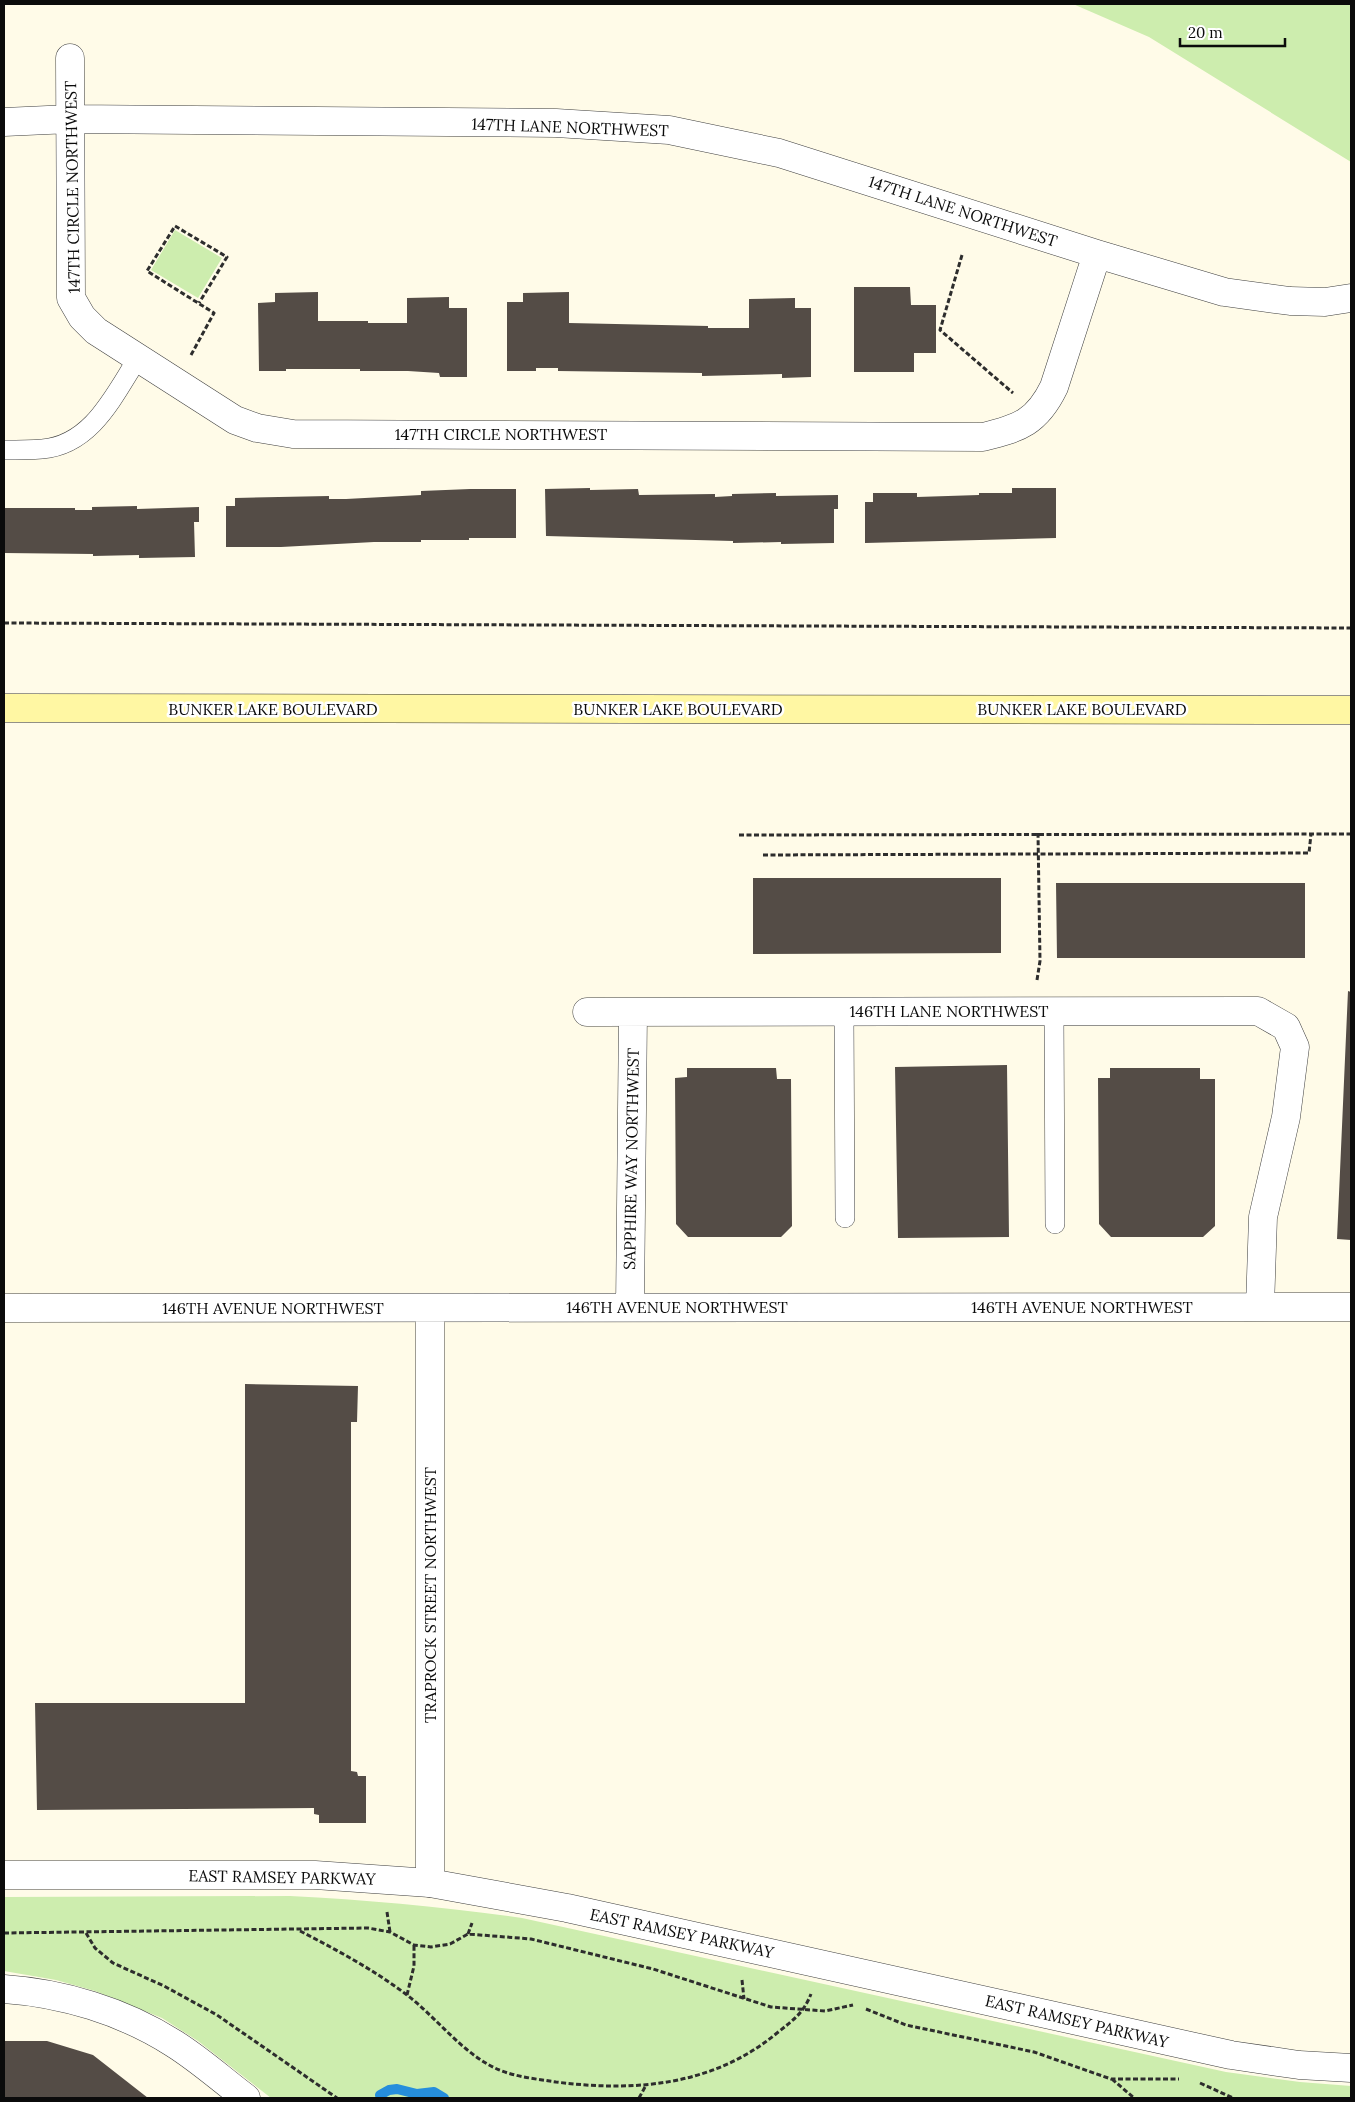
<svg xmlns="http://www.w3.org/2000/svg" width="1355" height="2102" font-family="Lora,serif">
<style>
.green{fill:#cdedae}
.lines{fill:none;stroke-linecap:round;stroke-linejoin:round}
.stream{stroke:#268edc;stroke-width:10}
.building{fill:#544c46}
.service-casing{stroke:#3e3e3e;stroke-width:20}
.minor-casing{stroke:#3e3e3e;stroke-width:29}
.tertiary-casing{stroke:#3e3e3e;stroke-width:29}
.secondary-casing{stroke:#2d2d2d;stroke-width:29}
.path{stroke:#2d2d2d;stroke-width:3;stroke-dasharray:5 2.5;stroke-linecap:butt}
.service{stroke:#fff;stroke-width:19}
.minor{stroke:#fff;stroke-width:28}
.tertiary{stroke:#fff;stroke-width:28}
.secondary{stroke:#fff7a3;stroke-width:28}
.labels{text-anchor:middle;stroke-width:5;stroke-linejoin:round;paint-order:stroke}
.street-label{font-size:16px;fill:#0b0b0b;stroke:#fff}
</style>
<rect width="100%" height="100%" fill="#fffbe8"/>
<path class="green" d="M1073 4H1351V162L1149 37Z
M175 230 222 258 198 298 151 270Z
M290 1896C368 1900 445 1907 522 1918L1226 2072 1300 2082 1351 2086V2098H271L198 2041 162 2018 95 1991 56 1980 4 1971V1897Z"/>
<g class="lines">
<path class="stream" d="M380 2095 389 2090 397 2089 417 2094 434 2092 444 2098"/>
</g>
<path class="building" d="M854 287H910L911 305H936V353H914V372H854Z
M318 292V321H368V323H407V298L449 297V308H467V377H440L439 373 408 371H360V369H286V371H259L258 303 275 302V293Z
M569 292V323L708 326V328H749V299L795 298V308H811V377L782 378V374L702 376V373L558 371V368H536V371H507V302H523V293Z
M590 488V490L638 489 639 495 715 494V497L732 496V494L776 493V496L838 495V509H834V543L781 544V542L733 543V541L546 536 545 489Z
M1012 488H1056V538L865 543V502H873V493H917V497L979 495V493H1012Z
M470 489H516V538H469V540H421V542H374L281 547H226V506H235V498L329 496V499H346L421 495V491Z
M137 506V509L199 507V522H194L195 557 139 558V555L93 556V554L4 553V508H75V510H92V507Z
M753 878H1001V953L753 954Z
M1056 883H1305V958H1057Z
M1348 991 1351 992V1240L1337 1239Z
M1007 1065 1009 1237 898 1238 895 1067Z
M687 1068H776L777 1079H791L792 1226 781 1237H688L676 1224 675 1078 687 1077Z
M1110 1068H1200V1079H1215V1226L1203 1237H1111L1099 1224 1098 1078H1110Z
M245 1384 358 1386 357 1422H351V1771L357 1772 358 1776H366V1823H319V1815L314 1814V1808L37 1810 35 1703H245Z
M4 2041H47L93 2055 148 2098H4Z"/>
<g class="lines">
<defs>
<path id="service" d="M4 450C16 450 29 450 42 449 92 445 114 395 138 358
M1054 1011 1055 1224
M844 1012 845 1218"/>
<path id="minor" d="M70 58 71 298 82 317 96 331 235 420 257 428 293 434 983 437C1020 428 1037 422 1054 387L1097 254
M4 122 70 119 556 123 669 130 779 153 1097 254 1224 292 1290 301 1325 302 1351 298
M587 1012 1258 1011 1286 1027 1295 1047 1286 1117 1263 1217 1260 1307
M630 1307 633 1012
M4 1308 1351 1307
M430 1883V1308"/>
<path id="tertiary" d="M4 1875H315L430 1883 567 1908 1231 2055 1299 2065 1351 2068
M4 1989C62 1993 123 2011 173 2043 199 2059 222 2080 246 2098"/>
<path id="secondary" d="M4 708 1351 710"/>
</defs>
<use href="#service" class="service-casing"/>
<use href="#minor" class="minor-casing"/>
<use href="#tertiary" class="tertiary-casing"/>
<use href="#secondary" class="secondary-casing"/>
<path class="path" d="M962 255 940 330 1013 393
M191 355 214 313 147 271 175 226 227 257 199 303
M4 623 1351 628
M739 835 1351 834
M763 855 1309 853 1311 834
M1037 980 1040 961 1038 833
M387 1912 390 1932
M300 1931C337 1950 374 1970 407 1995 437 2018 462 2053 497 2069 515 2077 537 2079 556 2082 635 2092 713 2086 777 2033 793 2020 803 2014 811 1994
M4 1933 368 1928 390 1932 414 1945 431 1947 450 1944 468 1934 531 1939 653 1969 771 2007 825 2011 853 2005
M86 1933 95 1948 113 1963 164 1986 217 2015 337 2098
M468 1934 472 1923
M742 1980 744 1999
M407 1995 414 1966V1945
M866 2009 906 2025 1034 2052 1111 2079H1179
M1112 2079 1134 2098
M1200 2083 1233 2098
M639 2098 645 2087"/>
<use href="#service" class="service"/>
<use href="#minor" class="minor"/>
<use href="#tertiary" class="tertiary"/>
<use href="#secondary" class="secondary"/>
</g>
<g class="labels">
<g class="street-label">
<text transform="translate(570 127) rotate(2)" y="6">147TH LANE NORTHWEST</text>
<text transform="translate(72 187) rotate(-91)" y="6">147TH CIRCLE NORTHWEST</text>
<text transform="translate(963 211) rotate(18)" y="6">147TH LANE NORTHWEST</text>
<text x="501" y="440">147TH CIRCLE NORTHWEST</text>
<text x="273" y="715">BUNKER LAKE BOULEVARD</text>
<text x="678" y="715">BUNKER LAKE BOULEVARD</text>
<text x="1082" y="715">BUNKER LAKE BOULEVARD</text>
<text x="949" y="1017">146TH LANE NORTHWEST</text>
<text transform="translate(631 1159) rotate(-89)" y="6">SAPPHIRE WAY NORTHWEST</text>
<text x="677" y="1313">146TH AVENUE NORTHWEST</text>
<text x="1082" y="1313">146TH AVENUE NORTHWEST</text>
<text x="273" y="1314">146TH AVENUE NORTHWEST</text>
<text transform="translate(430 1595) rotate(-90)" y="6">TRAPROCK STREET NORTHWEST</text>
<text transform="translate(282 1877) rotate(1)" y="6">EAST RAMSEY PARKWAY</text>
<text transform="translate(682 1933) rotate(12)" y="6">EAST RAMSEY PARKWAY</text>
<text transform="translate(1077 2021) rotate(13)" y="6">EAST RAMSEY PARKWAY</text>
</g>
</g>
<rect width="1355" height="2102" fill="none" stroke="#0b0b0b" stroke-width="10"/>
<path d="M1180 38v8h105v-8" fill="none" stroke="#0b0b0b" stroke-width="2.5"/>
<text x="1188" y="38" font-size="15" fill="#0b0b0b" stroke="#ffffff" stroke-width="4" paint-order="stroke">20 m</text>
</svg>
